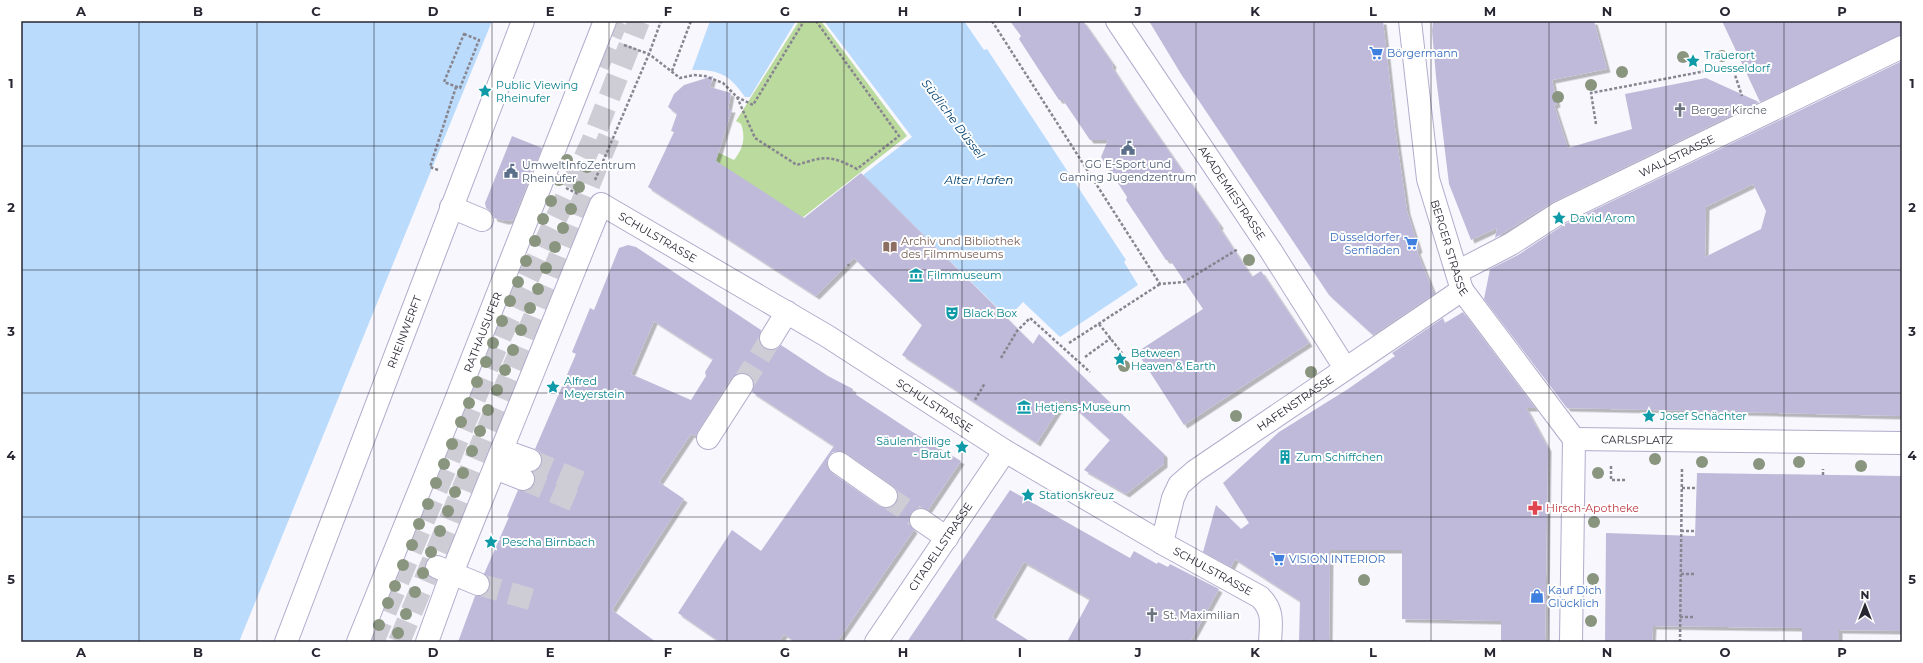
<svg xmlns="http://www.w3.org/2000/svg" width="1923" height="663" font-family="Montserrat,sans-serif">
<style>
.green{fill:#bbda9e}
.water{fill:#badbfb}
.building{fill:#bfbada;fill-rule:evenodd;filter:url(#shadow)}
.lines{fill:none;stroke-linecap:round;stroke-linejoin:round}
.minor-tunnel{stroke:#cecdd5;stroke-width:22;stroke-dasharray:22 11;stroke-linecap:butt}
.highway-tunnel{stroke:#cecdd5;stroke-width:22;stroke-dasharray:22 11;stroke-linecap:butt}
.minor-casing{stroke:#b0accb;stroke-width:24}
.path{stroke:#87858f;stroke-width:2.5;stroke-dasharray:3 2;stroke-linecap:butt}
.minor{stroke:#fff;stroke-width:22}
.tree{fill:#89957e}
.grid{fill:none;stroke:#282632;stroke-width:1;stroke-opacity:0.55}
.labels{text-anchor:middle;stroke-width:4;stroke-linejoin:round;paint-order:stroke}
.shop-label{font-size:11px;fill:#366cbe;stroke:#fff;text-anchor:start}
.culture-label{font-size:11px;fill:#0d838f;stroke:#fff;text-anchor:start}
.worship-label{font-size:11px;fill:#5b616d;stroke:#fff;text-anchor:start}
.street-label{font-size:11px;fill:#282632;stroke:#fff}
.service-label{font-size:11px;fill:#4e5e75;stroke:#fff}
.education-label{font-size:11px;fill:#785e54;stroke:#fff;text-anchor:start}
.health-label{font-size:11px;fill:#be3a42;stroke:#fff;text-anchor:start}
.water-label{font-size:12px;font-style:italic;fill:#00406f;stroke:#fff}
.neatline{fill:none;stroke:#282632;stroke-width:1.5}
.grid-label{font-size:13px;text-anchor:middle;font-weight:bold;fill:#282632}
</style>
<defs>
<filter id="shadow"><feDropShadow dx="3.5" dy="3.5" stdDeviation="0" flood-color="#0004"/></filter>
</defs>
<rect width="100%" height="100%" fill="#f8f7fe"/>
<path class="green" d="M799 21H821L907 136 802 218 705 156 713 150 734 160C743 149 746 138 741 124L736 121Z"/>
<path class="water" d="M21 21H492L239 642H21Z
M710 21H796L750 97H745C730 75 719 69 692 70Z
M824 21H964L984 50 987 49 1126 260 1124 262 1138 285 1060 337 1023 302 1008 318 863 175 912 137Z"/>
<path class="building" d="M1010 21H1083L1113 64 1112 67 1132 98 1220 225 1219 227 1252 277 1261 271 1309 343 1184 425 1137 352 1203 309 1170 260H1166L1126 200 1127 197 1101 157 1108 140H1090L1063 100H1059L1041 73 1019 39 1021 36Z
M1149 21H1383L1395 128 1407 211 1419 249 1417 251 1434 294 1373 335 1329 295 1181 74Z
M1433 21H1594L1607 69 1552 80 1557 104 1554 105 1568 148 1632 129 1625 94 1706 78 1759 102 1553 202 1495 238 1497 228 1471 240 1449 184 1436 77 1432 31Z
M1722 21H1902V35L1760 102Z
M1902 61 1901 416 1567 408 1484 299 1490 269 1518 255 1565 224ZM1753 184 1766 211 1761 229 1705 257 1706 207Z
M713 76 710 87 731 93 728 109H732L716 161 804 218 861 173 1033 344 1039 334 1128 420 1164 454V464L1126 494 1084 470 1110 440 1065 399 1037 443 902 355 922 325 854 258 816 296 648 187 674 132 671 131 677 114 668 107 674 94 684 85Z
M512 136 542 148 513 220 505 221 494 218 492 212 486 208 485 203Z
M628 245 636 247 761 330 759 338 760 344 764 348 771 350 777 349 781 345 828 376 853 389 852 392 911 431 961 461 928 510 922 508 916 509 911 513 909 519 910 525 914 530 837 642H795L784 634 779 642H720L678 613 732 530 761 551 834 446 752 392 754 385 753 379 748 374 742 373 731 378 695 436 691 434 659 482 684 499 612 610 656 642H458L475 596 485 594 490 588V582L484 574 509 517 507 516 518 490 524 491 530 489 535 483V478L533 472 538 469 542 465V458L540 452 535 449 576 354 572 352 590 308 594 310 619 248ZM654 321 713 359 705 372 706 376 691 400 631 374ZM840 451 846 453 893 486 897 490 898 497 896 503 892 507 885 508 879 506 832 473 828 468 827 462 829 456 833 452Z
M1463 312 1535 408H1526L1548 448 1545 642H1501V621L1402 619V550H1330L1329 642H1299L1300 601 1235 559 1231 567 1203 552 1216 505 1241 529 1249 523 1223 483 1279 432 1348 389 1395 356 1392 353 1443 318 1445 323Z
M1697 473 1902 476V631L1839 630V642H1802V628L1653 626 1652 642H1605L1606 533 1695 536Z
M1010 490 1130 558 1134 551 1157 564 1158 562 1168 567 1170 564 1219 589 1190 642H1067L1090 599 1024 562 992 617 1031 642H907Z"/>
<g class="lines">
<path class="minor-tunnel" d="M742 385 771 338
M530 460 588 485
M523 479 580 503
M886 496 921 520
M478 584 537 601"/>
<path class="highway-tunnel" d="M598 66 617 21
M373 642 502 334 591 144 639 21
M399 642 609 137"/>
<defs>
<g id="minor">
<path id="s1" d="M1117 21 1271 251 1345 368"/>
<path id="s2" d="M1410 21 1428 179 1462 290 1574 439"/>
<path d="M451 207 482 220"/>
<path id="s3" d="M1457 272 1511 244 1559 213 1902 47"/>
<path d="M771 338 787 312"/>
<path d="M708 438 742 385"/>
<path id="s4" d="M1574 439 1902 443"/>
<path d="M502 450 530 460"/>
<path d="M839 463 886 496"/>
<path d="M495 468 523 479"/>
<path d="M921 520 947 538"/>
<path id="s5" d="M1162 543 1173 498 1179 485 1195 471 1462 290"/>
<path d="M437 567 478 584"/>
<path id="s6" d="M286 642 523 21"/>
<path id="s7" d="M358 642 454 405 605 21"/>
<path id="s8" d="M427 642 452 573 601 204 827 336 1005 451 1162 543 1260 597C1274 611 1271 623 1270 642"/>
<path id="s9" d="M876 642 1005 451"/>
<path d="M1571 642 1574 439"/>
</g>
</defs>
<use href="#minor" class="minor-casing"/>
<path class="path" d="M992 21 1160 284 1184 282 1238 249
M464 34 479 40 460 88 444 82Z
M624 45 649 54 680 78 694 75 705 76 723 83 737 97 753 105 804 21
M672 71 691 21
M737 97 755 138 797 165C824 156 831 155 857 169L899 136 816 21
M1596 124 1591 93 1732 66 1742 96
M438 170 430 167 456 87
M595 180 649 54 661 21
M566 188 578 194
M848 264 849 266
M1099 324 1122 353
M1069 343 1160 284
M1085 357 1111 338
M1001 358 1017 331 1030 318 1090 372
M975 400 985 383
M1611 466V480H1625
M1823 475V469
M1682 488H1697
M1681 531H1696
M1681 574H1695
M1680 617H1694
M1680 642 1682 467"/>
<use href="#minor" class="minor"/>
</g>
<g class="tree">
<circle cx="1722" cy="56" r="6"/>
<circle cx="1683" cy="57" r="6"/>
<circle cx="1622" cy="72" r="6"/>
<circle cx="1591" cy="85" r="6"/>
<circle cx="1558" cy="97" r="6"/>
<circle cx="567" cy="160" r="6"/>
<circle cx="587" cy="167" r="6"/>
<circle cx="559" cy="180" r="6"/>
<circle cx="579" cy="187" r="6"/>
<circle cx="551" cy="201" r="6"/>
<circle cx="571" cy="209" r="6"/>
<circle cx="543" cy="219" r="6"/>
<circle cx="563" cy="228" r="6"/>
<circle cx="535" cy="241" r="6"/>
<circle cx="555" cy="247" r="6"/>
<circle cx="1249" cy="260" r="6"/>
<circle cx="526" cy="261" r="6"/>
<circle cx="546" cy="268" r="6"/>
<circle cx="518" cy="282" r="6"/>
<circle cx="538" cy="289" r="6"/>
<circle cx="510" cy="301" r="6"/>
<circle cx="530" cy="308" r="6"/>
<circle cx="502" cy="321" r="6"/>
<circle cx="521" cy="330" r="6"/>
<circle cx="493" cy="343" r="6"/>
<circle cx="513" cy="350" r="6"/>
<circle cx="486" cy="362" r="6"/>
<circle cx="1124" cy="366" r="6"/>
<circle cx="505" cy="370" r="6"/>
<circle cx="1311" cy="372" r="6"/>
<circle cx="477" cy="382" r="6"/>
<circle cx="497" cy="390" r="6"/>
<circle cx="469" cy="403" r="6"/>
<circle cx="488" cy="410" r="6"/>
<circle cx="1236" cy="416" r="6"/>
<circle cx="461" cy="422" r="6"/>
<circle cx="480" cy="431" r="6"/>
<circle cx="452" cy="444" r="6"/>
<circle cx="472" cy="451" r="6"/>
<circle cx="1655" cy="459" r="6"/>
<circle cx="1702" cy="462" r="6"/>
<circle cx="1799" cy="462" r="6"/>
<circle cx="444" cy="464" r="6"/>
<circle cx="1759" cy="464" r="6"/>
<circle cx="1861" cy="466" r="6"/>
<circle cx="463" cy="473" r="6"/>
<circle cx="1598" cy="473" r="6"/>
<circle cx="436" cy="483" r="6"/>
<circle cx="455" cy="492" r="6"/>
<circle cx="428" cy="504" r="6"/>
<circle cx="448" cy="511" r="6"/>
<circle cx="1594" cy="522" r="6"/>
<circle cx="419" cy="524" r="6"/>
<circle cx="440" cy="531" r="6"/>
<circle cx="412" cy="545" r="6"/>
<circle cx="431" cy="552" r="6"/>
<circle cx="403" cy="565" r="6"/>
<circle cx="423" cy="573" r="6"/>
<circle cx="1593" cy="579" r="6"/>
<circle cx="1364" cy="580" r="6"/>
<circle cx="395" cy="586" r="6"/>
<circle cx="415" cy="592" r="6"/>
<circle cx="388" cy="603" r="6"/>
<circle cx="406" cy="614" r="6"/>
<circle cx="1591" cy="621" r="6"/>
<circle cx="379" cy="625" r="6"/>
<circle cx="398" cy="633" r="6"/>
</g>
<path class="grid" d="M139 21V642M257 21V642M374 21V642M492 21V642M609 21V642M727 21V642M844 21V642M962 21V642M1079 21V642M1196 21V642M1314 21V642M1431 21V642M1549 21V642M1666 21V642M1784 21V642M21 146H1902M21 270H1902M21 393H1902M21 517H1902"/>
<defs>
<symbol id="supermarket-bare" viewBox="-9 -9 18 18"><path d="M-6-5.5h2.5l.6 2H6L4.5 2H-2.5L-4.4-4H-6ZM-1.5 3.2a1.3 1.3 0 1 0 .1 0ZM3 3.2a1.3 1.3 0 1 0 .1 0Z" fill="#3f7fe0" stroke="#fff" stroke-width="2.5" paint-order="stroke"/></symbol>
<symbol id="sight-bare" viewBox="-9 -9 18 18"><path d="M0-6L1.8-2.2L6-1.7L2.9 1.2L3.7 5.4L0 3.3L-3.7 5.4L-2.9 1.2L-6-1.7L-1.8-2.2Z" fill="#0f9aa8" stroke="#fff" stroke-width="2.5" paint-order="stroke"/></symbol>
<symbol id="church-bare" viewBox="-9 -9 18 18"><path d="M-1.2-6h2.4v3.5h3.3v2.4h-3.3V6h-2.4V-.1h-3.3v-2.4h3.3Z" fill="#6b7280" stroke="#fff" stroke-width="2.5" paint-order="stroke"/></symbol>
<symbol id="civic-bare" viewBox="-9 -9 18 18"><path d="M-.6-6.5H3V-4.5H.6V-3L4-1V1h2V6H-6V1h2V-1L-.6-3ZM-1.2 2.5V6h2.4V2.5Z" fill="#5c6f8a" stroke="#fff" stroke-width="2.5" paint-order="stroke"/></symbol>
<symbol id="library-bare" viewBox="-9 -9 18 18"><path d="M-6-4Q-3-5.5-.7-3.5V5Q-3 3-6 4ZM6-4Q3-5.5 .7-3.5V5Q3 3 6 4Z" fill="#8d6e63" stroke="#fff" stroke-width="2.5" paint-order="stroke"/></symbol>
<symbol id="museum-bare" viewBox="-9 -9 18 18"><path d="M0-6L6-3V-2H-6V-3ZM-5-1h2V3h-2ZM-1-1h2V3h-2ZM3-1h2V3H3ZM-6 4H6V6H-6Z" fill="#0f9aa8" stroke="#fff" stroke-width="2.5" paint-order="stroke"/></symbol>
<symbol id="theatre-bare" viewBox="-9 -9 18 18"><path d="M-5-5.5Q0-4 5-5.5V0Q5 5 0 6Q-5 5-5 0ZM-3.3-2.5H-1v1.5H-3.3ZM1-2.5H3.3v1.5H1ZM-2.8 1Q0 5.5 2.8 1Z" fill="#0f9aa8" stroke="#fff" stroke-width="2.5" paint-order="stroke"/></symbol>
<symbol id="building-bare" viewBox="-9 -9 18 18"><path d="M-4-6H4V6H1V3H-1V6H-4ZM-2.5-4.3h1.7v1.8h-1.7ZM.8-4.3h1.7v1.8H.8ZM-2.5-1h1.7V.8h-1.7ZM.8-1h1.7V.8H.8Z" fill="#0f9aa8" stroke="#fff" stroke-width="2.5" paint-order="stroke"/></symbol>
<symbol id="pharmacy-bare" viewBox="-9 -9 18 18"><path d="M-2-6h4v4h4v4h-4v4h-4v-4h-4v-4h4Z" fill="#e0444e" stroke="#fff" stroke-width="2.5" paint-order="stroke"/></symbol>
<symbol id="shop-bare" viewBox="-9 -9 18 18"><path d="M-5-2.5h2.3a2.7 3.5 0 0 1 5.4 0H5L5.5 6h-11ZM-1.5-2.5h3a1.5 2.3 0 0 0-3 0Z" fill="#3f7fe0" stroke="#fff" stroke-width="2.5" paint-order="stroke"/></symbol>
</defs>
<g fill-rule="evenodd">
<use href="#supermarket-bare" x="1366" y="43" width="20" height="20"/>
<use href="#sight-bare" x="1683" y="51" width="20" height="20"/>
<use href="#sight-bare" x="475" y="81" width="20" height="20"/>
<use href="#church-bare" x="1670" y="100" width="20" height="20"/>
<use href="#civic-bare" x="1118" y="138" width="20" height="20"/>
<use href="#civic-bare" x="501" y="161" width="20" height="20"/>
<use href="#sight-bare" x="1549" y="208" width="20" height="20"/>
<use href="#supermarket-bare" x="1401" y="233" width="20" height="20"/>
<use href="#library-bare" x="880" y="237" width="20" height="20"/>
<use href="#museum-bare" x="906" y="265" width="20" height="20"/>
<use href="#theatre-bare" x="942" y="303" width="20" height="20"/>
<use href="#sight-bare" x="1110" y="349" width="20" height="20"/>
<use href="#sight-bare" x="543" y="377" width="20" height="20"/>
<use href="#museum-bare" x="1014" y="397" width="20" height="20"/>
<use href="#sight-bare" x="1639" y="406" width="20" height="20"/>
<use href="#sight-bare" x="952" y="437" width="20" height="20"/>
<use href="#building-bare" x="1275" y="447" width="20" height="20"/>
<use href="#sight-bare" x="1018" y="485" width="20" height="20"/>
<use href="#pharmacy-bare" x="1525" y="498" width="20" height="20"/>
<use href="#sight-bare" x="481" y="532" width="20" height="20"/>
<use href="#supermarket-bare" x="1268" y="549" width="20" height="20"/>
<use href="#shop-bare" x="1527" y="586" width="20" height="20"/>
<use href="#church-bare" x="1142" y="605" width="20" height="20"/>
</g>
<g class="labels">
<g class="shop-label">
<text x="1387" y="57">Börgermann</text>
<text x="1400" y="241" text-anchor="end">Düsseldorfer<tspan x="1400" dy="13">Senfladen</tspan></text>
<text x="1289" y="563">VISION INTERIOR</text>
<text x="1548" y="594">Kauf Dich<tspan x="1548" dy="13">Glücklich</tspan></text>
</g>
<g class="culture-label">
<text x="1704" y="59">Trauerort<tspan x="1704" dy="13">Duesseldorf</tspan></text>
<text x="496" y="89">Public Viewing<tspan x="496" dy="13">Rheinufer</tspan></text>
<text x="1570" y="222">David Arom</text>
<text x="927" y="279">Filmmuseum</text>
<text x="963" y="317">Black Box</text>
<text x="1131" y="357">Between<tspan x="1131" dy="13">Heaven &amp; Earth</tspan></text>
<text x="564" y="385">Alfred<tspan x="564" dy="13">Meyerstein</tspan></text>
<text x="1035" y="411">Hetjens-Museum</text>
<text x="1660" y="420">Josef Schächter</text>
<text x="951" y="445" text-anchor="end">Säulenheilige<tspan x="951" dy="13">- Braut</tspan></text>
<text x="1296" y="461">Zum Schiffchen</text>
<text x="1039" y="499">Stationskreuz</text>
<text x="502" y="546">Pescha Birnbach</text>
</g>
<g class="worship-label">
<text x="1691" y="114">Berger Kirche</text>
<text x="1163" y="619">St. Maximilian</text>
</g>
<g class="street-label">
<text dy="4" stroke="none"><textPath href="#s3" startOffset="249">WALLSTRASSE</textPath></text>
<text dy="4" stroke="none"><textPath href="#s1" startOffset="207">AKADEMIESTRASSE</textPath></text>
<text dy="4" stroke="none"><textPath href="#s8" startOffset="537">SCHULSTRASSE</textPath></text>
<text dy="4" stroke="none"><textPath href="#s2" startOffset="231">BERGER STRASSE</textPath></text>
<text dy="4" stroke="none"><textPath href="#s6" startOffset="332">RHEINWERFT</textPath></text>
<text dy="4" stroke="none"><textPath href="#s7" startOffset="334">RATHAUSUFER</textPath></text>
<text dy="4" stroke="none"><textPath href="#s5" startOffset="203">HAFENSTRASSE</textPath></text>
<text dy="4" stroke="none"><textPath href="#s8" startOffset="861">SCHULSTRASSE</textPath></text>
<text dy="4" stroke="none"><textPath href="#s4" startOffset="63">CARLSPLATZ</textPath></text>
<text dy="4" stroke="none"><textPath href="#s9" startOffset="115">CITADELLSTRASSE</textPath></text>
<text dy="4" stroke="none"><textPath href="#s8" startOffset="1185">SCHULSTRASSE</textPath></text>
</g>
<g class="service-label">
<text x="1128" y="168">GG E-Sport und<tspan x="1128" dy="13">Gaming Jugendzentrum</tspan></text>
<text x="522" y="169" text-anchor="start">UmweltInfoZentrum<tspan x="522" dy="13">Rheinufer</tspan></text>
</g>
<g class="education-label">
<text x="901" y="245">Archiv und Bibliothek<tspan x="901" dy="13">des Filmmuseums</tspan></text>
</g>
<g class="health-label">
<text x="1546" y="512">Hirsch-Apotheke</text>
</g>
<g class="water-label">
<text transform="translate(953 119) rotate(53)" y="4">Südliche Düssel</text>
<text x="979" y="184">Alter Hafen</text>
</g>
</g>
<rect width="1923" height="663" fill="none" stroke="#ffffff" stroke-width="44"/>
<g transform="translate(1865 605)" stroke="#ffffff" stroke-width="3" paint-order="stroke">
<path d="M0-3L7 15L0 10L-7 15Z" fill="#282632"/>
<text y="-6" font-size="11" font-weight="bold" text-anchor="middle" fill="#282632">N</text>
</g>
<rect x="22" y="22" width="1879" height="619" class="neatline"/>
<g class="grid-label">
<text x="81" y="16">A</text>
<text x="198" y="16">B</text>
<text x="316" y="16">C</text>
<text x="433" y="16">D</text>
<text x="550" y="16">E</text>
<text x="668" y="16">F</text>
<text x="785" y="16">G</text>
<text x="903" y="16">H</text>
<text x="1020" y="16">I</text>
<text x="1138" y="16">J</text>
<text x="1255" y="16">K</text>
<text x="1373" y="16">L</text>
<text x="1490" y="16">M</text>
<text x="1607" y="16">N</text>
<text x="1725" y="16">O</text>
<text x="1842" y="16">P</text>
<text x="11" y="88">1</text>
<text x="1912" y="88">1</text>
<text x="11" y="212">2</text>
<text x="1912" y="212">2</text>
<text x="11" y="336">3</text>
<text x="1912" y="336">3</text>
<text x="11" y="460">4</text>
<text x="1912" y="460">4</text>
<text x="11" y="584">5</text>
<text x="1912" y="584">5</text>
<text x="81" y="657">A</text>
<text x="198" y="657">B</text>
<text x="316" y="657">C</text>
<text x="433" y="657">D</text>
<text x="550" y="657">E</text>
<text x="668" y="657">F</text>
<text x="785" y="657">G</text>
<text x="903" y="657">H</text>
<text x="1020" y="657">I</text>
<text x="1138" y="657">J</text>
<text x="1255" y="657">K</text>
<text x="1373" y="657">L</text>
<text x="1490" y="657">M</text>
<text x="1607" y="657">N</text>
<text x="1725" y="657">O</text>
<text x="1842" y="657">P</text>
</g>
</svg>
